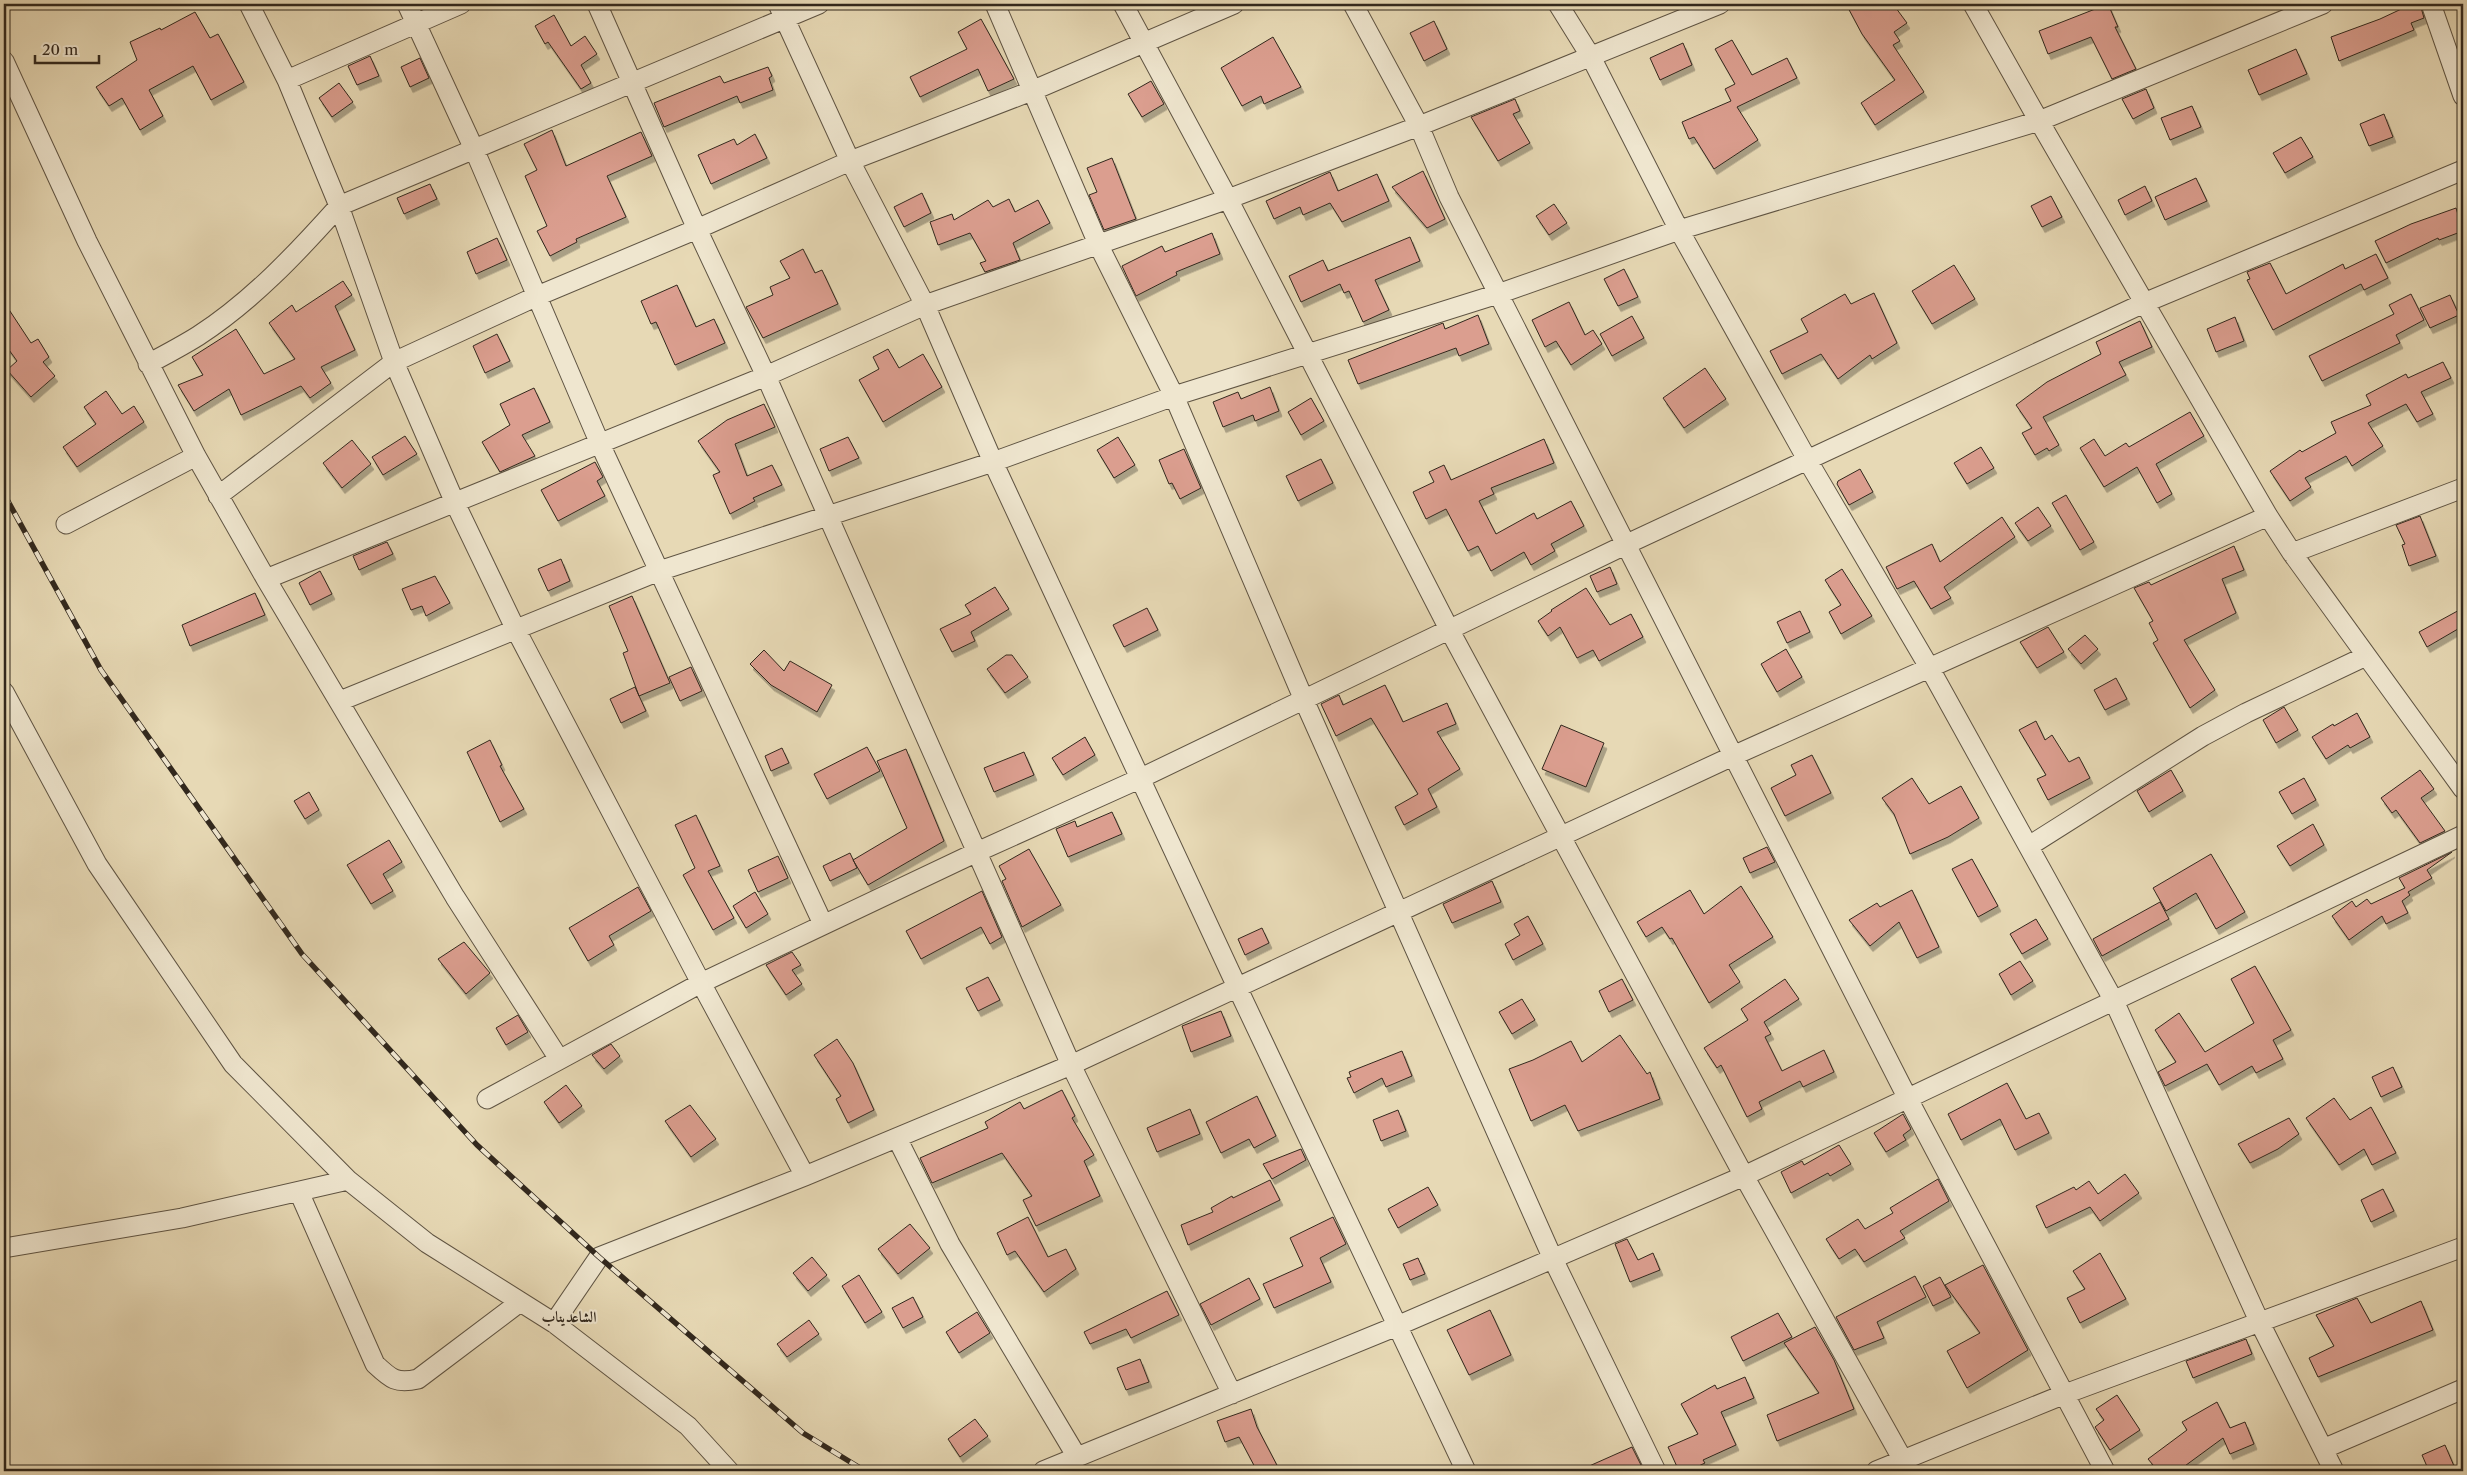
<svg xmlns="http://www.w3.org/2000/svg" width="2467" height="1475" font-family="'Libre Caslon Text',Amiri,serif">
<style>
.building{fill:#db9e8f;stroke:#32281d;filter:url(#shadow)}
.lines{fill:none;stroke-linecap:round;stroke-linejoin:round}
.minor-casing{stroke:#5f5443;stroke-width:21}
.minor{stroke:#efe6cf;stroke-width:19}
.rail-casing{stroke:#32281d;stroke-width:5.5}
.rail{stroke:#efe6cf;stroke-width:4;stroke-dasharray:11;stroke-linecap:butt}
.labels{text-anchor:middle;stroke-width:4;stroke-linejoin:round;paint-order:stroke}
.neighbourhood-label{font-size:15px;font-weight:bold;fill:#32281d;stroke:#efe6cf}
</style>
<defs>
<filter id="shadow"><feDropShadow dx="3" dy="5.5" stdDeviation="0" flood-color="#0004"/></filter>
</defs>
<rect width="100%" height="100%" fill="#e7d9b5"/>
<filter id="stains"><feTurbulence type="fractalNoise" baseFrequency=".004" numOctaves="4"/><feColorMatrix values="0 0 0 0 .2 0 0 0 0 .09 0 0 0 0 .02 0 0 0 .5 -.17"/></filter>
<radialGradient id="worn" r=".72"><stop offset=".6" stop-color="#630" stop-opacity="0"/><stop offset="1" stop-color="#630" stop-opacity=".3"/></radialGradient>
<path class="building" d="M1846 4H1893L1907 23 1894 32 1900 41 1893 45 1924 92 1875 125 1861 103 1895 80 1862 34Z
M2108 4 2118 27H2115L2136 69 2112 79 2091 37 2048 54 2039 31Z
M2412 4H2420L2424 18 2411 23 2414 30 2339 61 2331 37 2380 19Z
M195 12 210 38 218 34 244 82 211 100 193 66 149 90 163 116 140 130 122 98 109 106 96 87 137 60 130 42 160 28 161 30Z
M554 15 571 46 585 36 597 54 581 65 591 83 581 89 548 42 545 44 535 26Z
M981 19 1014 79 988 91 978 69 920 97 910 77 967 49 958 32Z
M1434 21 1447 49 1424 61 1410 33Z
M1273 37 1301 87 1264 104 1261 96 1242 106 1221 68Z
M1732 40 1752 75 1787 58 1797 78 1737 107 1758 140 1714 169 1694 137 1689 139 1682 122 1731 101 1725 89 1735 84 1715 49Z
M1683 43 1692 65 1660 80 1650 58Z
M2296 49 2307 74 2259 95 2248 70Z
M370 56 379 76 357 85 348 66Z
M420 58 429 78 410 87 401 67Z
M768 67 772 76 769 78 773 90 740 103 737 96 664 127 654 103 720 76 724 83Z
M1151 81 1164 104 1142 117 1128 94Z
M339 83 353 102 332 117 319 98Z
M2146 89 2154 108 2133 119 2122 99Z
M1515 99 1520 111 1513 114 1530 143 1498 161 1471 117Z
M2192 106 2201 127 2170 140 2161 118Z
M2384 114 2393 137 2369 146 2360 124Z
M552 130 566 166 641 132 652 156 607 176 626 217 576 239 577 242 550 256 537 231 547 226 525 176 537 170 524 144Z
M755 134 767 158 711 184 698 155 734 139 737 145Z
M2301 137 2313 157 2285 173 2273 153Z
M1112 158 1136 219 1104 230 1089 195 1097 192 1087 168Z
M1423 171 1445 219 1427 228 1392 187Z
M1330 172 1338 191 1377 174 1389 201 1342 222 1330 203 1303 215 1300 207 1274 219 1266 201Z
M2196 178 2207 201 2165 220 2155 197Z
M430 184 437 199 404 214 397 198Z
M2145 186 2152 201 2125 215 2118 200Z
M922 193 931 213 904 227 894 207Z
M2051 196 2062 217 2042 227 2031 206Z
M1009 199 1015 212 1038 200 1050 223 1013 243 1020 260 985 272 980 263 986 261 970 233 938 245 930 222 952 214 954 220 988 200 993 207Z
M1554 204 1567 223 1549 235 1536 216Z
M2456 208 2463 231 2439 240 2438 238 2386 263 2375 241 2411 224Z
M1212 233 1220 254 1176 272 1177 275 1136 296 1122 266 1162 246 1165 252Z
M1410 237 1420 261 1375 280 1389 310 1363 322 1349 291 1344 293 1340 284 1301 302 1289 276 1323 260 1328 271Z
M497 238 507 260 476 274 467 252Z
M803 249 815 273 822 270 838 304 763 338 746 307 773 295 770 287 790 278 780 261Z
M2376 254 2388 278 2364 290 2361 284 2273 330 2247 280 2250 279 2247 272 2270 263 2286 294 2343 264 2345 269Z
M1954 265 1975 299 1932 324 1912 291Z
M1624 269 1638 297 1618 306 1604 279Z
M343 281 352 295 335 306 355 350 321 367 331 383 310 398 301 386 241 415 229 389 194 411 178 385 203 375 192 357 236 329 264 374 295 359 269 323 292 305 296 312Z
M677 285 696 327 714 319 725 343 675 365 656 322 651 324 641 301Z
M1874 293 1897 343 1872 359 1870 355 1838 379 1821 354 1782 374 1770 351 1808 332 1801 319 1845 294 1851 304Z
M2411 294 2424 320 2396 335 2400 343 2322 381 2309 356 2394 314 2389 305Z
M2450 295 2459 315 2430 328 2420 308Z
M4 302 31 343 38 339 49 357 43 362 55 376 31 397 7 370 17 361 4 343Z
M1569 302 1585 335 1593 330 1602 344 1571 365 1556 341 1545 347 1532 320Z
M1478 315 1489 344 1459 356 1456 348 1358 384 1348 360 1443 323 1445 329Z
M1632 316 1644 338 1612 356 1600 334Z
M2235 317 2244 341 2216 352 2207 329Z
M2140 321 2152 347 2119 362 2126 375 2043 417 2059 445 2049 451 2047 448 2035 455 2022 433 2032 428 2016 405 2047 382 2101 354 2096 342Z
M497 334 510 361 485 373 473 346Z
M888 349 899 368 923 354 942 387 883 422 859 380 879 369 873 357Z
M2443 362 2451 378 2421 392 2433 414 2417 422 2406 404 2368 423 2383 446 2352 466 2346 456 2305 478 2311 487 2290 501 2270 471 2300 450 2302 452 2336 433 2331 422 2371 405 2366 395 2406 374 2408 378Z
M1705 368 1726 399 1684 428 1663 398Z
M1270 387 1279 411 1255 421 1253 415 1223 427 1213 402 1238 392 1241 399Z
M534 388 550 422 522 435 535 456 500 472 482 442 510 425 500 404Z
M106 391 122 414 134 406 144 422 77 467 63 447 96 424 84 407Z
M1311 398 1324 421 1301 435 1288 412Z
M764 404 775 427 735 444 747 476 772 465 782 485 753 498 755 501 730 514 713 475 720 472 698 441 727 420Z
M2190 412 2204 436 2156 464 2172 494 2157 503 2137 467 2104 487 2080 448 2094 439 2105 456 2126 443 2129 447Z
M405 436 417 454 383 475 372 457Z
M848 437 859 458 829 471 820 449Z
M1118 437 1135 465 1114 478 1097 450Z
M1544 439 1554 463 1491 488 1494 494 1479 501 1496 534 1534 513 1537 519 1571 501 1584 526 1551 544 1555 551 1531 565 1524 552 1491 571 1478 546 1468 551 1446 509 1426 519 1413 492 1434 482 1429 472 1444 465 1451 480Z
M352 440 371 464 342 488 323 463Z
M1981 447 1994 468 1967 484 1954 463Z
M1184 449 1201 488 1180 499 1172 483 1169 484 1159 460Z
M1321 459 1333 483 1298 501 1286 476Z
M595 462 603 477 597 481 605 496 558 521 541 490Z
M1860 469 1873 492 1849 505 1837 484 1838 481Z
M2066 495 2094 542 2080 550 2052 503Z
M2038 507 2051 526 2028 541 2015 523Z
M2420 516 2436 556 2409 566 2402 545 2405 544 2396 525Z
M2002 517 2015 537 1944 587 1951 598 1931 609 1914 581 1897 589 1886 567 1932 544 1940 562Z
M387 542 393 554 359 570 353 556Z
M2234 546 2244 570 2222 579 2236 613 2184 640 2215 690 2190 708 2153 643 2158 640 2149 623 2153 621 2134 588 2149 582 2151 585Z
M561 559 570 581 548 591 538 569Z
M1610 567 1617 584 1597 592 1590 576Z
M1842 569 1872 616 1841 634 1829 612 1841 605 1825 580Z
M320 571 332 594 310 605 299 583Z
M435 576 450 603 426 616 422 606 411 610 402 589Z
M995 587 1009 609 971 632 975 641 952 652 940 629 971 614 965 605Z
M1586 588 1610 625 1631 614 1643 637 1599 661 1593 650 1577 658 1560 627 1548 636 1538 621 1552 611 1551 610Z
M255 593 265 615 190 646 182 625Z
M632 596 670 683 639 696 623 653 628 651 609 606Z
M1147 608 1158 630 1124 647 1113 625Z
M2463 608V626L2427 647 2419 632Z
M1800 611 1810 632 1787 643 1777 622Z
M2048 627 2064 652 2037 668 2020 642Z
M2085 635 2098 649 2081 664 2068 649Z
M1786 649 1802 677 1777 692 1761 664Z
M764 650 784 671 790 661 832 685 817 712 771 685 750 664Z
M1006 655H1012L1028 677 1005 693 987 669Z
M691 667 702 691 680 701 669 677Z
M2116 678 2127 699 2105 710 2094 690Z
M1385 685 1403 722 1447 703 1456 724 1437 732 1460 769 1428 789 1437 807 1404 825 1395 807 1418 794 1371 718 1336 736 1321 704 1339 695 1343 705Z
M635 687 646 711 621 723 610 699Z
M2284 707 2298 730 2276 743 2263 720Z
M2357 713 2370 737 2350 748 2348 745 2326 759 2312 737 2333 724 2334 726Z
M2036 721 2045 740 2052 735 2069 762 2079 757 2090 778 2048 800 2037 779 2046 775 2019 730Z
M1561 725 1604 743 1586 787 1542 769Z
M1085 737 1095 755 1063 775 1052 758Z
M490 740 502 765 500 766 524 809 500 822 467 752Z
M867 747 880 771 827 799 814 774Z
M782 748 789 763 771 771 765 756Z
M906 749 944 841 868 885 853 860 907 828 877 761Z
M1024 752 1034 775 994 792 984 768Z
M1812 755 1831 793 1785 816 1771 788 1796 775 1791 765Z
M2171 770 2183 791 2149 812 2137 791Z
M2420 770 2434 789 2421 798 2445 831 2420 843 2396 810 2392 813 2381 798Z
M1912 778 1929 804 1961 786 1979 818 1948 837 1910 854 1894 814 1882 798Z
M2304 778 2316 800 2292 814 2279 792Z
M309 792 319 810 305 819 294 801Z
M1112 812 1122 834 1068 857 1056 829 1075 821 1077 827Z
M696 815 720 866 708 871 734 918 713 930 683 875 695 868 675 825Z
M2313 824 2324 845 2290 866 2277 846Z
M389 840 402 862 383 874 393 891 371 904 347 865Z
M1767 847 1775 862 1750 873 1743 858Z
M1029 849 1061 905 1022 927 1002 881 1006 879 999 866Z
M2452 852 2427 870 2432 878 2408 892 2410 895 2402 901 2408 913 2386 924 2382 916 2349 940 2332 916 2352 901 2356 907 2367 899 2371 904 2405 888 2399 878Z
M850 853 857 868 830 881 823 866Z
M2211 854 2245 912 2216 929 2196 893 2166 911 2153 888Z
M778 856 788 878 758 892 748 870Z
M1972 859 1998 906 1978 917 1952 869Z
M1492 881 1501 902 1452 923 1443 904Z
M1741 886 1773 937 1729 965 1740 982 1709 1003 1672 938 1670 939 1662 927 1646 937 1637 922 1690 890 1704 914Z
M638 887 651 911 609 936 614 945 588 961 569 928Z
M1912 890 1939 947 1917 958 1899 922 1870 946 1849 920 1877 903 1880 907Z
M982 891 1002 937 990 944 981 927 921 959 906 931Z
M755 892 768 914 746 928 733 906Z
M2160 902 2169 919 2102 956 2093 939Z
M1528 916 1543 944 1513 960 1505 944 1520 935 1514 924Z
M2036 919 2048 939 2022 954 2010 934Z
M1262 928 1269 943 1245 955 1238 939Z
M464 942 490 973 466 994 438 959Z
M792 952 801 965 792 970 802 984 786 995 766 965Z
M2020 961 2033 981 2011 995 1999 974Z
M2255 966 2291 1030 2273 1040 2283 1059 2256 1073 2252 1066 2219 1085 2207 1064 2165 1086 2158 1072 2176 1062 2155 1030 2179 1013 2205 1052 2254 1023 2231 979Z
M988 977 1000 1000 978 1011 966 988Z
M1622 979 1633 1000 1609 1012 1599 991Z
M1785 979 1799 999 1764 1022 1771 1034 1765 1037 1782 1071 1824 1050 1834 1072 1803 1087 1800 1081 1759 1102 1762 1109 1747 1117 1721 1065 1717 1068 1704 1048 1748 1020 1741 1009Z
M1522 999 1535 1020 1512 1034 1499 1012Z
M1221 1011 1231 1036 1191 1052 1182 1026Z
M518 1015 528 1032 506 1045 496 1028Z
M1620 1035 1647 1074 1650 1072 1660 1099 1578 1131 1565 1105 1531 1121 1509 1069 1533 1060 1571 1041 1582 1062Z
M837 1039 853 1063 874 1110 848 1123 836 1099 841 1096 814 1055Z
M611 1044 620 1056 604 1069 592 1055Z
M1402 1051 1412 1076 1386 1087 1382 1078 1354 1093 1347 1078 1351 1077 1349 1072Z
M2393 1067 2402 1087 2381 1097 2372 1077Z
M2007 1083 2026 1119 2039 1113 2049 1133 2015 1150 2000 1119 1961 1140 1948 1114Z
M566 1085 582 1106 559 1123 544 1102Z
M1062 1090 1075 1116 1072 1118 1094 1155 1084 1161 1100 1196 1036 1226 1023 1200 1032 1196 1002 1153 932 1183 920 1158 988 1128 985 1122 1020 1102 1024 1109Z
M1257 1096 1276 1136 1254 1148 1249 1139 1221 1153 1206 1122Z
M2334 1098 2350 1120 2371 1107 2396 1153 2372 1165 2364 1149 2339 1165 2306 1118Z
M690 1105 716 1139 691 1157 665 1121Z
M1190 1109 1200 1134 1157 1152 1147 1128Z
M1398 1110 1406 1131 1381 1141 1373 1120Z
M1903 1114 1911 1129 1903 1135 1906 1140 1886 1152 1874 1133Z
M2289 1118 2299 1134 2278 1149 2250 1163 2238 1144Z
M1839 1145 1851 1164 1830 1176 1828 1173 1791 1193 1781 1172 1802 1161 1804 1165Z
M1301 1149 1306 1160 1272 1179 1263 1164Z
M2125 1174 2139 1193 2100 1221 2090 1207 2046 1228 2036 1206 2074 1187 2076 1190 2089 1181 2098 1194Z
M1938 1179 1949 1201 1900 1231 1905 1238 1864 1262 1855 1249 1839 1259 1826 1239 1858 1219 1865 1229 1893 1213 1890 1208Z
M1270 1180 1280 1200 1188 1245 1181 1225 1213 1212 1211 1208 1232 1196 1233 1198Z
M1428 1187 1438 1205 1398 1228 1388 1209Z
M2383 1189 2394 1211 2371 1222 2361 1200Z
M1028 1217 1048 1257 1066 1249 1076 1269 1044 1292 1015 1251 1007 1255 997 1233Z
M1333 1217 1346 1244 1320 1258 1331 1282 1274 1308 1263 1284 1303 1266 1290 1238Z
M910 1224 930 1248 898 1274 878 1249Z
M1627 1239 1638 1260 1653 1253 1660 1270 1630 1282 1615 1244Z
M2100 1253 2126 1299 2080 1323 2067 1298 2085 1289 2073 1271Z
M812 1257 827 1275 808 1291 793 1273Z
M1418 1258 1425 1274 1410 1280 1403 1264Z
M1983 1265 2028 1350 1967 1388 1947 1351 1980 1333 1945 1285Z
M859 1275 882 1312 865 1323 842 1286Z
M1915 1276 1926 1297 1877 1322 1884 1338 1854 1350 1836 1317Z
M1940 1277 1951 1297 1933 1306 1923 1286Z
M1249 1278 1260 1299 1211 1325 1200 1304Z
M1167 1291 1179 1315 1131 1338 1126 1329 1090 1344 1084 1332Z
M913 1297 923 1317 903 1328 892 1308Z
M2357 1298 2371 1323 2421 1301 2433 1330 2318 1377 2309 1358 2334 1346 2316 1315Z
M1490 1310 1511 1355 1469 1375 1447 1330Z
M977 1312 990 1333 959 1353 946 1332Z
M1778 1313 1792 1337 1743 1361 1731 1337Z
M809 1320 819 1334 787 1357 777 1344Z
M1815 1327 1834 1360 1854 1409 1777 1441 1767 1415 1819 1393 1784 1343Z
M2246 1339 2252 1354 2193 1378 2186 1361Z
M1140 1359 1149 1382 1126 1390 1117 1368Z
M1745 1377 1754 1398 1721 1412 1736 1445 1703 1460 1705 1463 1688 1471H1679L1668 1447 1698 1434 1681 1404 1715 1385 1717 1389Z
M2117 1395 2140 1430 2110 1450 2095 1427 2104 1420 2096 1409Z
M2217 1402 2230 1428 2245 1422 2254 1444 2230 1454 2223 1438 2178 1471H2158L2148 1459 2187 1430 2182 1422Z
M1251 1409 1257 1427 1280 1471H1257L1239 1437 1225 1442 1217 1421Z
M975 1419 988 1436 960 1457 948 1439Z
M2445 1445 2454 1466 2442 1471H2429L2422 1455Z
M1632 1447 1644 1471H1578Z"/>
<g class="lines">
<defs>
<path id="minor" d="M249 4 287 80 339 206 394 362 455 503 515 628 701 983 805 1176
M407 4 474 149 600 444 823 924
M597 4 697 229 766 376 1071 1065 1232 1394
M778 4 850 161 925 305 993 462 1238 989 1466 1471
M995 4 1099 246 1174 396 1304 700 1553 1259 1656 1471
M1123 4 1228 199 1450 631 1744 1176 1909 1471
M1353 4 1419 126 1449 197 1907 1097 2105 1471
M1558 4 1591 57 1679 230 1808 461 1929 667 2114 1001 2259 1321 2334 1471
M1973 4 2039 121 2268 516 2292 553 2463 789
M2431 4 2463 96
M4 61 87 241 196 456 266 579 455 897 559 1059
M287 80 461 4
M148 364C165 355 182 346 198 336 252 301 297 253 339 206L819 4
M218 496 394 362 535 297 697 229 850 161 1034 90 1234 4
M66 524 196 456
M2292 553 2463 488
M266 579 766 376 925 305 1228 199 1419 126 1720 4
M4 692 97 864 233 1064 348 1180 427 1243 554 1323 688 1426 729 1471
M340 701 659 571 993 462 1174 396 1498 294 1679 230 2039 121 2323 4
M2029 846 2203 736 2246 713 2366 656
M487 1099 701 983 977 852 1139 779 1627 544 2144 303 2463 170
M897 1138 950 1244 1077 1457
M299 1192 375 1364C391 1379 396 1384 418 1379L520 1302
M4 1248 182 1218 348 1180
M554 1323 599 1257 805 1176 1071 1065 1735 755 2268 516
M2323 1449 2463 1389
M1043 1471 1397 1326 1744 1176 2463 835
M1876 1471 2065 1394 2463 1247"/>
</defs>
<use href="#minor" class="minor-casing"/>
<use href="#minor" class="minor"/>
<defs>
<path id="rail" d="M4 494 101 670 302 954 477 1145 599 1257 803 1433 865 1471"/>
</defs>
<use href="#rail" class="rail-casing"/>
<use href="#rail" class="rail"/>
</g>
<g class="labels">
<g class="neighbourhood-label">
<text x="569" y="1322">الشاعديناب</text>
</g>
</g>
<rect width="2467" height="1475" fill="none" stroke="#e7d9b5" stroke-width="20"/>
<rect x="5" y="5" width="2457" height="1465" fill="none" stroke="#32281d" stroke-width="2.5"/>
<rect x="10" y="10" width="2447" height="1455" fill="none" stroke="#32281d"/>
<path d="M35 55v8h64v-8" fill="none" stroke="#32281d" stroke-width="2.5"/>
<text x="42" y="55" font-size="15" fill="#32281d" stroke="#efe6cf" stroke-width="4" paint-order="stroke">20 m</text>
<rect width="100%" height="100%" filter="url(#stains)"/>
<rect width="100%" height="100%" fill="url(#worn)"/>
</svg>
